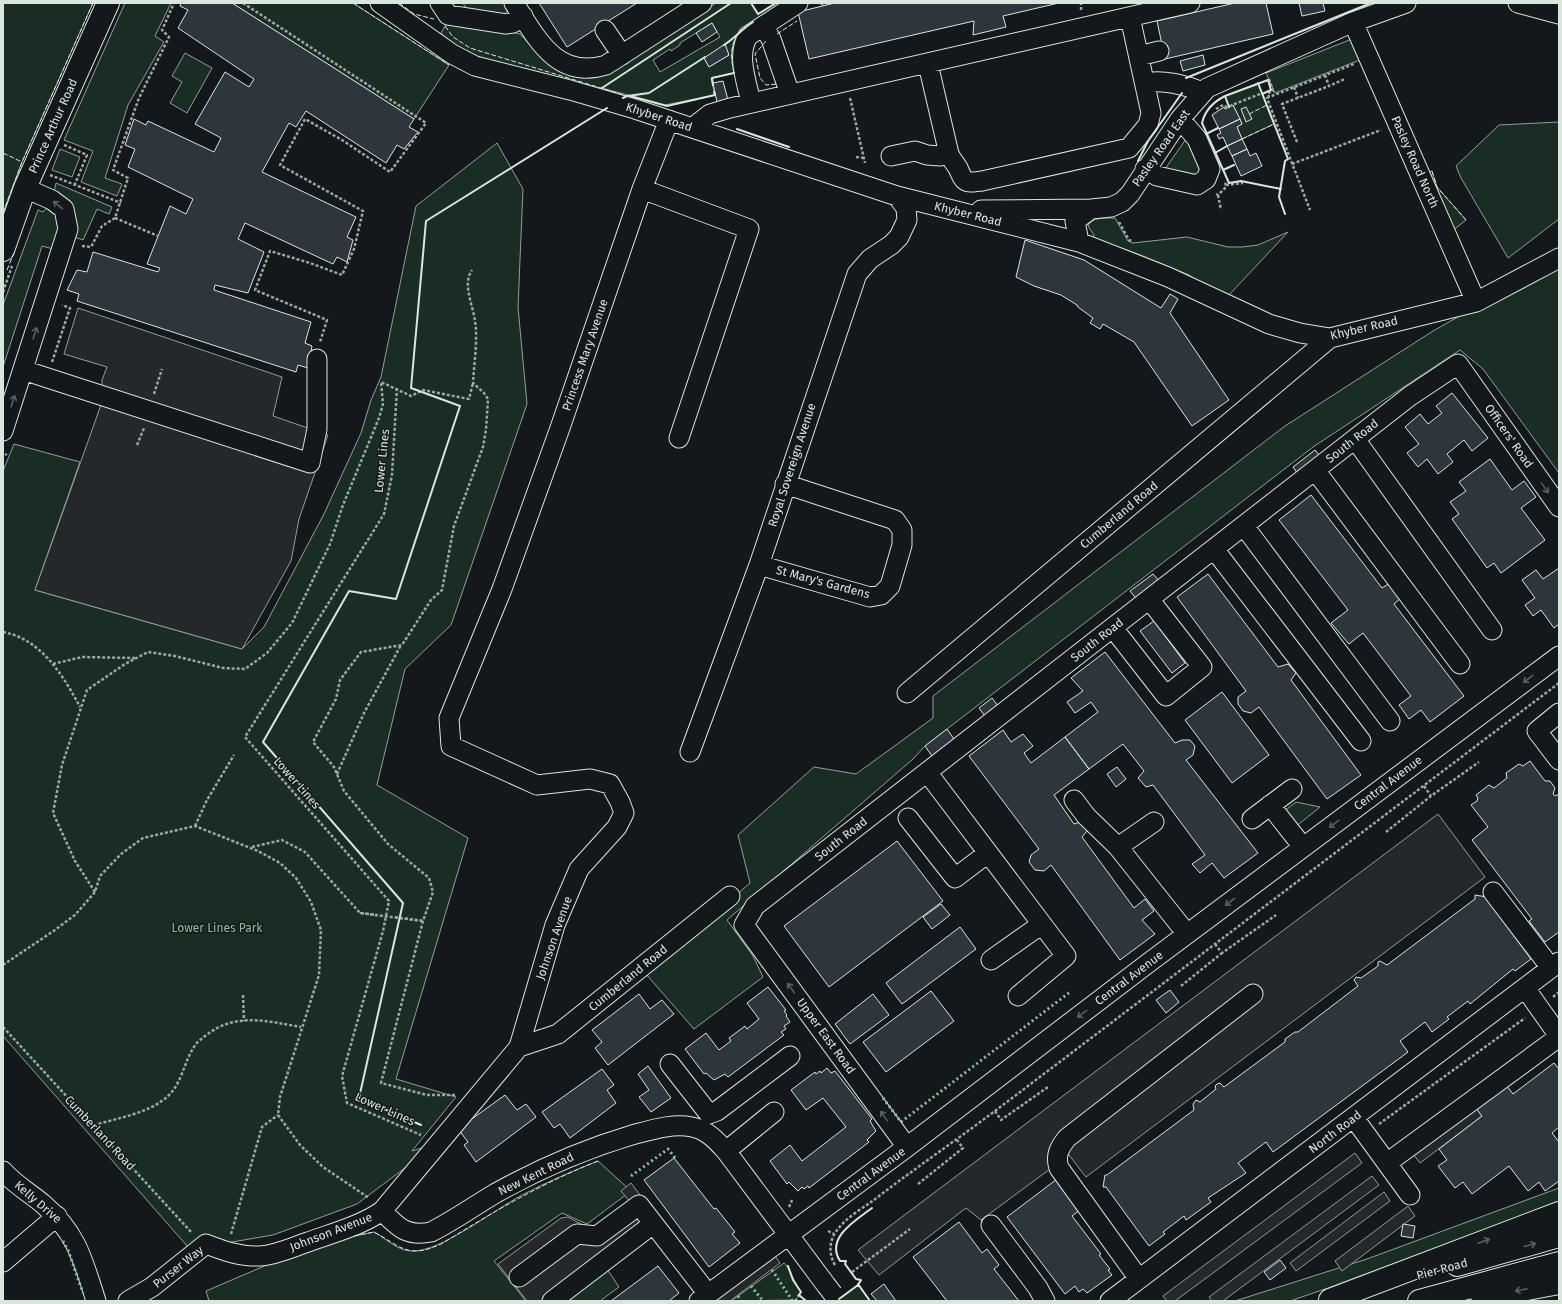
<svg xmlns="http://www.w3.org/2000/svg" width="1562" height="1304" font-family="'Fira Sans',sans-serif">
<style>
.green{fill:#1a2d24;stroke:#939e99;fill-rule:evenodd}
.parking{fill:#24282b;stroke:#939e99}
.building{fill:#2c363c;stroke:#d8e6dc}
.lines{fill:none;stroke-linecap:round;stroke-linejoin:round}
.minor-casing{stroke:#d8e6dc;stroke-width:21}
.major-casing{stroke:#d8e6dc;stroke-width:24}
.path{stroke:#9da8a2;stroke-width:2.5;stroke-dasharray:3 2;stroke-linecap:butt}
.minor{stroke:#14181c;stroke-width:19}
.major{stroke:#14181c;stroke-width:22}
.minor-bridge-casing{stroke:#d8e6dc;stroke-width:21;stroke-linecap:butt}
.path-bridge{stroke:#9da8a2;stroke-width:2.5;stroke-dasharray:3 2;stroke-linecap:butt}
.minor-bridge{stroke:#14181c;stroke-width:19}
.hedge{stroke:#8ac095;stroke-width:3;stroke-dasharray:2 3;stroke-linecap:butt}
.fence{stroke:#d8e6dc;stroke-width:1;stroke-dasharray:5 2;stroke-linecap:butt}
.wall{stroke:#d8e6dc;stroke-width:2}
.oneway{stroke:#59605f}
.labels{text-anchor:middle;stroke-width:3;stroke-linejoin:round;paint-order:stroke}
.street-label{font-size:12px;fill:#d8e6dc;stroke:#14181c}
.park-label{font-size:12px;fill:#8ac095;stroke:#14181c}
</style>
<rect width="100%" height="100%" fill="#14181c"/>
<path class="green" d="M3 3H93L22 162 3 213Z
M125 3H171L155 36 164 42 128 105 105 178 122 184 117 196 81 182 93 151 64 140Z
M232 3H353L449 65 414 119Z
M463 3H505L508 10 503 17 467 10Z
M716 3H751L758 14 776 3H784C752 23 723 28 734 73L711 78 715 95 665 105 602 88 590 89C555 79 462 61 441 33L448 21 454 19 520 34 547 63 559 71 580 77 605 74 617 68ZM712 23 720 37 660 72 653 60 670 49 671 51 680 45V43ZM725 45 729 55 709 67 704 58Z
M1352 39 1365 58 1275 93 1266 73Z
M185 53 212 68 187 113 170 103 182 82 172 76Z
M1258 83 1274 124 1242 139 1237 127 1242 124 1233 105 1229 107 1225 96Z
M1559 122V219L1508 258 1461 178 1456 166 1499 125Z
M1186 139 1203 170 1200 177 1165 169Z
M497 143 523 189 518 307 527 404 451 625 405 669 377 785 468 838 396 1079 456 1097 412 1151 438 1143 357 1204 273 1235 232 1242 188 1247 3 1036V471L14 444 80 462 35 590 242 649 264 627 324 514 361 433 371 400 381 377 416 206Z
M60 149 80 157 72 177 52 170Z
M1432 171 1437 187 1466 220 1451 232 1424 173Z
M56 183 112 207 109 214 97 209 83 240 74 237C75 212 76 207 54 192Z
M47 208 53 210 60 223 53 249 42 246 3 367V305L38 210 43 212Z
M1115 218 1128 241 1133 243 1187 237 1228 247H1242L1258 245 1288 232 1229 295 1209 288 1189 275 1138 254 1093 238 1094 235 1088 226C1091 217 1106 218 1115 218Z
M1559 260V473L1483 369 1460 350 1313 447 925 746 913 759 727 920 753 956 763 977 694 1029 645 973 750 883 738 835 814 767 856 774 933 718V696L1285 426 1433 331Z
M1296 802 1320 807 1294 828 1283 812Z
M598 1161 631 1191 587 1224 562 1213 494 1261 526 1301H209L206 1291 311 1246 353 1232 355 1236 374 1232C387 1239 398 1252 414 1251 443 1250 494 1210 522 1195 547 1182 572 1171 598 1161Z
M1559 1188V1202L1328 1288 1290 1301H1235L1367 1259Z
M784 1263C788 1265 796 1286 801 1292L796 1300 731 1301Z
M607 1269 619 1287 600 1301H564Z
M858 1284 870 1301H837L858 1285Z"/>
<path class="parking" d="M78 308 282 377 273 416 328 435 299 519 291 561 242 649 35 590 102 402V380L107 367 64 354Z
M1438 814 1485 877 1086 1177 1069 1155 981 1220 966 1208 879 1275 858 1250Z
M1475 1107 1482 1116 1420 1163 1413 1154Z
M1355 1153 1362 1163 1175 1301H1167L1163 1296Z
M1372 1176 1379 1185 1223 1301H1212L1209 1297Z
M631 1183 670 1235 656 1238 650 1237 564 1301H527L498 1264 561 1218 568 1217 592 1230 630 1202 621 1191Z
M1384 1192 1390 1201 1296 1271 1290 1263Z
M1408 1206 1415 1216 1342 1271 1335 1261Z
M773 1253 780 1263 730 1301H708Z"/>
<path class="building" d="M181 3H232L414 119 409 127 418 132 404 149 397 145 386 163 306 111 296 127 289 123 262 172 356 217 347 237 353 240 347 262 337 257 333 264 245 223 238 239 264 252 248 293 215 285 214 290 311 322 305 343 312 346 308 368 298 365 296 372 77 301 79 294 67 290 77 270 87 272 93 252 158 272 160 268 147 264 170 206 186 214 193 199 128 167 135 149 125 145 134 119 146 125 148 121 214 152 221 138 195 124 225 72 249 87 254 79 178 28 188 10 180 6Z
M539 3H637L567 47Z
M835 3H1059L1003 16 1006 27 973 35 974 21 809 59 798 12Z
M1235 3H1266L1273 34 1165 59 1157 21Z
M1299 3H1323L1325 11 1302 16Z
M712 23 717 32 702 42 696 33Z
M725 44 729 55 709 67 704 58Z
M1203 55 1205 65 1183 71 1180 61Z
M723 81 728 100 717 102 713 83Z
M1233 105 1240 119 1219 129 1212 115 1224 107 1225 109Z
M1246 107 1252 119 1246 122 1241 109Z
M1240 119 1242 124 1237 127 1242 139 1227 146 1223 137 1219 139 1217 135 1221 133 1219 129Z
M1242 139 1247 149 1232 156 1227 146Z
M1247 149 1250 156 1256 153 1262 166 1241 176 1232 156Z
M1025 240 1084 260 1161 308 1170 294 1178 299 1170 313 1229 400 1192 426 1134 342 1103 324 1100 329 1090 323 1093 318 1078 307 1077 305 1061 295 1034 286 1016 277Z
M1452 393 1488 438 1472 451 1464 440 1447 454 1453 462 1438 474 1427 459 1418 467 1407 453 1419 444 1405 427 1420 414 1428 424 1442 413 1436 406Z
M1315 450 1323 460 1300 477 1293 467Z
M1490 459 1512 490 1524 481 1536 497 1521 508 1545 540 1501 573 1494 563 1487 568 1452 519 1459 514 1450 502 1466 491 1459 482Z
M1311 495 1382 588 1390 583 1402 597 1394 604 1464 696 1430 722 1421 710 1409 719 1399 705 1411 696 1363 633 1349 644 1331 623 1348 610 1279 520Z
M1559 568V624L1554 628 1541 610 1533 616 1525 605 1535 598 1522 580 1536 570 1543 579Z
M1153 574 1161 583 1138 601 1130 591Z
M1208 574 1278 667 1288 664 1296 673 1291 680 1361 775 1327 799 1259 707 1251 713 1243 711 1238 704V697L1246 691 1177 597Z
M1154 621 1185 663 1172 673 1140 631Z
M1105 652 1175 743 1182 740H1190L1195 746 1193 755 1186 760 1258 853 1224 878 1212 863 1200 873 1192 864 1205 855 1153 785 1146 787 1138 778 1144 771 1123 744 1089 769 1065 737 1098 712 1091 702 1075 713 1067 702 1083 691 1071 678Z
M1222 692 1269 755 1232 783 1185 720Z
M992 698 998 706 985 716 979 708Z
M947 729 954 739 932 756 925 746Z
M1003 730 1011 742 1023 734 1033 746 1024 753 1031 763 1065 737 1089 769 1054 795 1074 824 1080 822 1087 831 1082 837 1134 908 1145 899 1154 911 1142 920 1155 934 1120 960 1051 865 1044 871 1035 870 1029 862 1031 855 1039 849 969 756Z
M1530 761 1545 781H1550L1555 788 1553 794 1555 796 1559 794V932L1545 942 1529 921 1532 919 1472 840 1488 827 1471 805 1477 801 1478 798 1476 795 1489 785 1494 788 1507 778 1506 773 1519 764 1523 766Z
M1117 767 1126 779 1116 787 1107 774Z
M897 841 943 901 829 987 784 926Z
M1475 895 1487 897V900L1531 959 1515 971 1513 969 1470 1004 1468 1001 1447 1017 1449 1019 1432 1032 1425 1022 1400 1041 1408 1052 1273 1152 1266 1142 1238 1163 1246 1173 1208 1198 1211 1202 1186 1220 1184 1216 1163 1232 1165 1234 1149 1246 1106 1187H1103L1105 1175H1107L1194 1110 1193 1104 1196 1100 1200 1102 1216 1089 1215 1086 1217 1084 1220 1083 1224 1087 1285 1042V1039L1295 1032H1298L1358 986 1354 980 1356 977 1361 978 1378 966V962L1380 961 1387 965 1475 899Z
M941 904 950 915 932 929 923 917Z
M960 927 976 949 902 1004 886 983Z
M768 987 786 1010 784 1011 787 1015 786 1016 790 1022 784 1026 786 1029 781 1032 784 1035 728 1077 725 1074 714 1080 706 1073 704 1074 685 1049 706 1033 719 1050 731 1041 729 1038 745 1026 747 1029 759 1019 747 1003Z
M1170 990 1179 1002 1166 1013 1156 1000Z
M931 991 954 1021 886 1072 863 1042Z
M639 994 650 1009 662 1000 674 1014 608 1065 595 1048 602 1042 592 1030Z
M873 994 889 1015 850 1044 835 1024Z
M1554 1063 1559 1069V1127L1552 1133 1559 1142V1181L1545 1191 1539 1182 1528 1191 1509 1166 1472 1194 1463 1182 1455 1188 1438 1166 1447 1160 1439 1149 1482 1116 1475 1107 1506 1085 1513 1094Z
M648 1066 671 1098 651 1112 639 1097 649 1090 638 1074Z
M827 1068 831 1073 835 1071 872 1119 870 1121 876 1131 867 1140 869 1142 809 1188 808 1186 804 1189 802 1187 798 1191 789 1182 787 1184 770 1161 790 1145 802 1161 846 1127 823 1098 806 1110 791 1090 815 1072 816 1074 820 1071 821 1073Z
M602 1069 614 1085 607 1090 616 1103 570 1138 560 1124 554 1128 542 1112Z
M505 1095 517 1110 526 1104 536 1117 476 1162 464 1145 468 1142 458 1129Z
M674 1158 714 1209 716 1208 735 1232 732 1234 740 1243 709 1267 644 1180Z
M1057 1179 1080 1210 1072 1216 1101 1254 1099 1255 1110 1269 1108 1270 1112 1275 1087 1293 1083 1289 1079 1292 1075 1286 1065 1294 1007 1217Z
M959 1222 982 1253 987 1249 999 1265 994 1269 1019 1301H947L913 1257Z
M1403 1224 1415 1226 1413 1238 1401 1236Z
M1280 1260 1286 1268 1270 1280 1264 1272Z
M658 1266 679 1293 669 1301H611Z
M884 1284 896 1301H877L871 1294Z"/>
<g class="lines">
<defs>
<path id="minor" d="M380 3 452 54 475 66 570 90 635 109 897 196 1079 242 1168 277 1269 324 1300 333 1330 338 1476 302 1559 258
M440 3 448 15 506 24 513 23 523 16
M514 3C537 39 557 80 606 65L702 3
M1518 3 1559 14
M1353 22 1476 302
M763 26 771 39 790 94
M605 30 622 55
M1139 56 1159 51
M928 64 949 154C951 159 955 163 958 168 965 184 965 183 982 181L1129 148 1148 125 1151 113 1130 17
M1145 83C1162 79 1186 85 1202 92
M751 103C747 82 736 56 748 36L798 3
M692 128 710 114 730 108 1190 3
M891 156 915 151 927 155 940 156 949 154
M1145 169 1157 176 1197 185 1206 179 1210 169 1197 139 1180 119
M642 189 749 229 679 438
M981 210 1091 209 1111 207 1122 202 1130 194 1180 119 1207 88 1353 22 1406 3
M1079 242 1075 221 1091 209
M23 370 310 463 317 429V359
M3 431 68 229 64 209 52 200 25 188
M1355 439 1492 630
M1315 470 1460 664
M1244 526 1390 721
M1214 549 1361 741
M759 565 870 597 881 595 890 586 902 545V530L895 520 785 484
M1113 628 1166 696 1202 667 1149 599
M907 693 1330 338
M1559 713 1537 731 1559 760
M690 752 759 565 857 274 870 259 891 245 899 237 907 220 906 208 897 196
M927 772 1066 956 1018 996
M1074 800 1086 816 1118 847
M1270 805 1303 847
M908 818 955 878 988 853
M1252 819 1292 789
M1154 822 1118 847 1187 934
M1493 892 1551 968
M991 960 1042 924
M1525 988 1559 1036
M519 1047 558 1034 730 896
M670 1064 709 1114
M709 1114 717 1111 790 1056
M1354 1118 1410 1195
M907 1147 744 925 755 906 1410 396 1458 364 1559 507
M726 1151 774 1112
M1387 1163 1559 1037
M3 1171C14 1184 30 1193 43 1204 77 1233 83 1260 96 1301
M382 1211C398 1227 406 1237 431 1232 453 1221 474 1206 496 1193 539 1169 585 1149 632 1135 651 1130 672 1123 692 1127 707 1130 716 1140 726 1151L826 1285
M991 1225 1038 1288 1045 1301
M3 1262 57 1216
M519 1277 577 1234 597 1236 639 1205 708 1294
M1139 1279 1059 1168C1055 1156 1059 1148 1067 1138L1253 994
M128 1301 152 1287 206 1244C224 1251 241 1257 260 1256 277 1255 293 1247 308 1242 333 1233 360 1226 382 1211L519 1047 555 925 579 869 617 827 624 813 620 802 610 784 590 779 537 785 451 746 449 718 502 589 560 428 642 189 669 120
M552 1301 653 1224
M699 1301 907 1147 1147 964 1559 656
M1110 1301 1559 962"/>
<path id="major" d="M3 250 25 188 108 3
M1457 1265 1559 1236
M1479 1291 1506 1293 1559 1283
M1330 1300 1559 1213
M1419 1301 1559 1263"/>
</defs>
<use href="#minor" class="minor-casing"/>
<use href="#major" class="major-casing"/>
<path class="path" d="M243 3 426 123 390 172 342 140 305 119 280 165 363 211 354 249 342 275 310 263 270 251 255 290 327 320 320 342
M821 3 823 5 830 3
M1081 10V4
M1325 75 1329 86 1345 79
M1269 79 1273 91 1268 93 1269 97 1354 64
M1294 87 1298 98
M1269 97 1267 98 1310 210
M850 98 865 163
M1216 109 1223 105 1227 107 1260 94
M1297 142 1282 104 1329 86
M64 145 87 155 75 184
M856 157 864 158
M1292 164 1381 130
M50 175 121 203
M1226 185 1243 183
M1216 194 1218 195 1226 187 1225 181
M1218 195 1221 210
M115 218 158 236
M1119 222 1129 240 1132 241
M82 246 91 247 102 226 115 218 128 178 113 170 139 98 169 37 162 30 174 3
M3 292 12 266
M52 362 70 308 62 305
M397 388 392 475 384 514 245 737 389 901 383 931 342 1076 347 1103 421 1135
M154 394 162 369
M137 445 144 428
M5 454 7 455
M3 632C41 639 63 675 80 707
M53 664 82 657 135 658
M337 774 364 713 401 645
M1424 786 1431 796
M195 826 207 800 234 755
M1386 832 1431 796 1479 762
M252 847 282 840 305 852 360 913 377 915
M95 892 75 861 53 813 62 765 87 690 125 664 148 652 175 656 223 668 245 669 267 653 292 623 330 544 343 505 379 418 383 404 381 382 411 396 423 390 469 399 473 383
M395 917 423 921
M1215 944 1222 953 1276 915
M3 965 55 930 75 915 95 892 100 876 121 854 143 838 195 826 258 851 280 863 296 878 311 902 321 930 319 975 280 1097 278 1115 300 1145 323 1167 369 1198
M1181 986 1222 953
M243 995 244 1021
M1553 997 1559 992
M3 1027 192 1233
M455 1095H427L381 1083 423 921 433 892 429 878 388 844 344 791 334 767 313 742 336 699 340 680 361 652 402 645 431 600 442 590 454 526 483 447 486 430 488 399 484 393 473 383C474 363 478 340 475 321 473 305 462 284 472 270
M995 1111 1001 1120 1048 1087
M1379 1124 1525 1018
M94 1125C118 1118 151 1113 169 1095 183 1081 184 1060 196 1044 198 1041 202 1039 205 1036 235 1012 266 1021 301 1027
M918 1184 963 1148 957 1140
M789 1207 792 1200
M828 1231 834 1234
M231 1234 262 1127 278 1115
M835 1265C829 1255 829 1243 835 1233 844 1219 861 1209 874 1200 914 1169 955 1141 995 1111L1559 683
M852 1272 910 1229"/>
<use href="#minor" class="minor"/>
<use href="#major" class="major"/>
<defs>
<path id="minor-bridge" d="M826 1285 833 1294"/>
</defs>
<use href="#minor-bridge" class="minor-bridge-casing"/>
<path class="path-bridge" d="M360 913 423 921"/>
<use href="#minor-bridge" class="minor-bridge"/>
<path class="hedge" d="M883 1098 901 1122 1070 992
M631 1176 668 1149 676 1159
M63 1241 68 1250 83 1293
M772 1270 792 1300
M751 1286 763 1301
M738 1296 741 1301
M790 1301 796 1300 799 1295"/>
<path class="fence" d="M353 3 449 65
M399 3 414 14 434 19
M445 26 453 37 470 48 627 96
M777 34 797 21
M766 41 755 54 760 78 766 85 778 84
M734 73C730 56 730 38 745 27
M1249 114 1267 105
M1242 139 1274 124
M3 153 22 162
M1432 171 1437 187 1466 220
M3 213 22 162 93 3
M7 270 14 253
M354 1236 374 1232C402 1247 408 1260 443 1243 493 1212 542 1183 598 1161
M840 1260C833 1249 837 1238 845 1229"/>
<path class="wall" d="M751 3 758 14 776 3
M724 45C735 38 742 29 753 22
M1186 78 1371 3
M1258 83 1288 159 1285 161 1279 197 1285 214
M713 85 712 78 734 73
M602 88 731 3
M630 96 667 106 715 95 714 92
M1225 96C1213 102 1205 110 1202 123L1229 183 1241 181 1281 189
M623 98 627 96 649 93 705 57
M1229 107 1225 96 1268 80 1271 90 1262 94
M737 129 789 147
M1206 134 1218 128
M1215 153 1227 146
M1138 161 1148 141 1182 93
M1223 170 1234 165
M421 1125 359 1098 403 903 263 742 349 591 396 599 460 406 411 388 426 221 607 108
M788 1266 793 1280 801 1292 799 1295 806 1301
M858 1284 870 1301
M839 1299 858 1285 861 1280 856 1279 845 1264 846 1261H840C825 1238 856 1220 872 1208"/>
</g>
<defs><path id="oneway-shaft" d="M-6 0H5M1.5-3L5.5 0L1.5 3" fill="none" stroke-width="1.6" stroke-linecap="round" stroke-linejoin="round"/></defs>
<g class="oneway">
<use href="#oneway-shaft" transform="translate(58 205) rotate(-141)"/>
<use href="#oneway-shaft" transform="translate(35 333) rotate(-72)"/>
<use href="#oneway-shaft" transform="translate(13 401) rotate(-72)"/>
<use href="#oneway-shaft" transform="translate(1545 488) rotate(55)"/>
<use href="#oneway-shaft" transform="translate(1528 679) rotate(143)"/>
<use href="#oneway-shaft" transform="translate(1334 824) rotate(143)"/>
<use href="#oneway-shaft" transform="translate(1230 902) rotate(143)"/>
<use href="#oneway-shaft" transform="translate(791 988) rotate(-126)"/>
<use href="#oneway-shaft" transform="translate(1082 1014) rotate(143)"/>
<use href="#oneway-shaft" transform="translate(884 1116) rotate(-126)"/>
<use href="#oneway-shaft" transform="translate(1484 1241) rotate(-21)"/>
<use href="#oneway-shaft" transform="translate(1530 1245) rotate(-15)"/>
<use href="#oneway-shaft" transform="translate(1521 1290) rotate(169)"/>
</g>
<g class="labels">
<g class="street-label">
<text transform="translate(659 117) rotate(18)" y="4">Khyber Road</text>
<text transform="translate(53 126) rotate(-66)" y="4">Prince Arthur Road</text>
<text transform="translate(1161 148) rotate(-55)" y="4">Pasley Road East</text>
<text transform="translate(1415 162) rotate(66)" y="4">Pasley Road North</text>
<text transform="translate(968 214) rotate(14)" y="4">Khyber Road</text>
<text transform="translate(1364 328) rotate(-13)" y="4">Khyber Road</text>
<text transform="translate(585 355) rotate(-71)" y="4">Princess Mary Avenue</text>
<text transform="translate(1509 436) rotate(55)" y="4">Officers' Road</text>
<text transform="translate(1352 441) rotate(-38)" y="4">South Road</text>
<text transform="translate(382 461) rotate(-84)" y="4">Lower Lines</text>
<text transform="translate(792 465) rotate(-72)" y="4">Royal Sovereign Avenue</text>
<text transform="translate(1119 515) rotate(-40)" y="4">Cumberland Road</text>
<text transform="translate(823 582) rotate(15)" y="4">St Mary's Gardens</text>
<text transform="translate(1097 640) rotate(-38)" y="4">South Road</text>
<text transform="translate(297 783) rotate(49)" y="4">Lower Lines</text>
<text transform="translate(1388 783) rotate(-37)" y="4">Central Avenue</text>
<text transform="translate(841 839) rotate(-38)" y="4">South Road</text>
<text transform="translate(554 938) rotate(-71)" y="4">Johnson Avenue</text>
<text transform="translate(628 978) rotate(-39)" y="4">Cumberland Road</text>
<text transform="translate(1129 978) rotate(-37)" y="4">Central Avenue</text>
<text transform="translate(826 1036) rotate(54)" y="4">Upper East Road</text>
<text transform="translate(385 1109) rotate(24)" y="4">Lower Lines</text>
<text transform="translate(1335 1132) rotate(-37)" y="4">North Road</text>
<text transform="translate(100 1133) rotate(47)" y="4">Cumberland Road</text>
<text transform="translate(536 1174) rotate(-26)" y="4">New Kent Road</text>
<text transform="translate(871 1174) rotate(-36)" y="4">Central Avenue</text>
<text transform="translate(38 1202) rotate(41)" y="4">Kelly Drive</text>
<text transform="translate(331 1232) rotate(-21)" y="4">Johnson Avenue</text>
<text transform="translate(178 1267) rotate(-38)" y="4">Purser Way</text>
<text transform="translate(1442 1269) rotate(-15)" y="4">Pier Road</text>
</g>
<g class="park-label">
<text x="217" y="932">Lower Lines Park</text>
</g>
</g>
<rect width="1562" height="1304" fill="none" stroke="#d8e6dc" stroke-width="8"/>
</svg>
